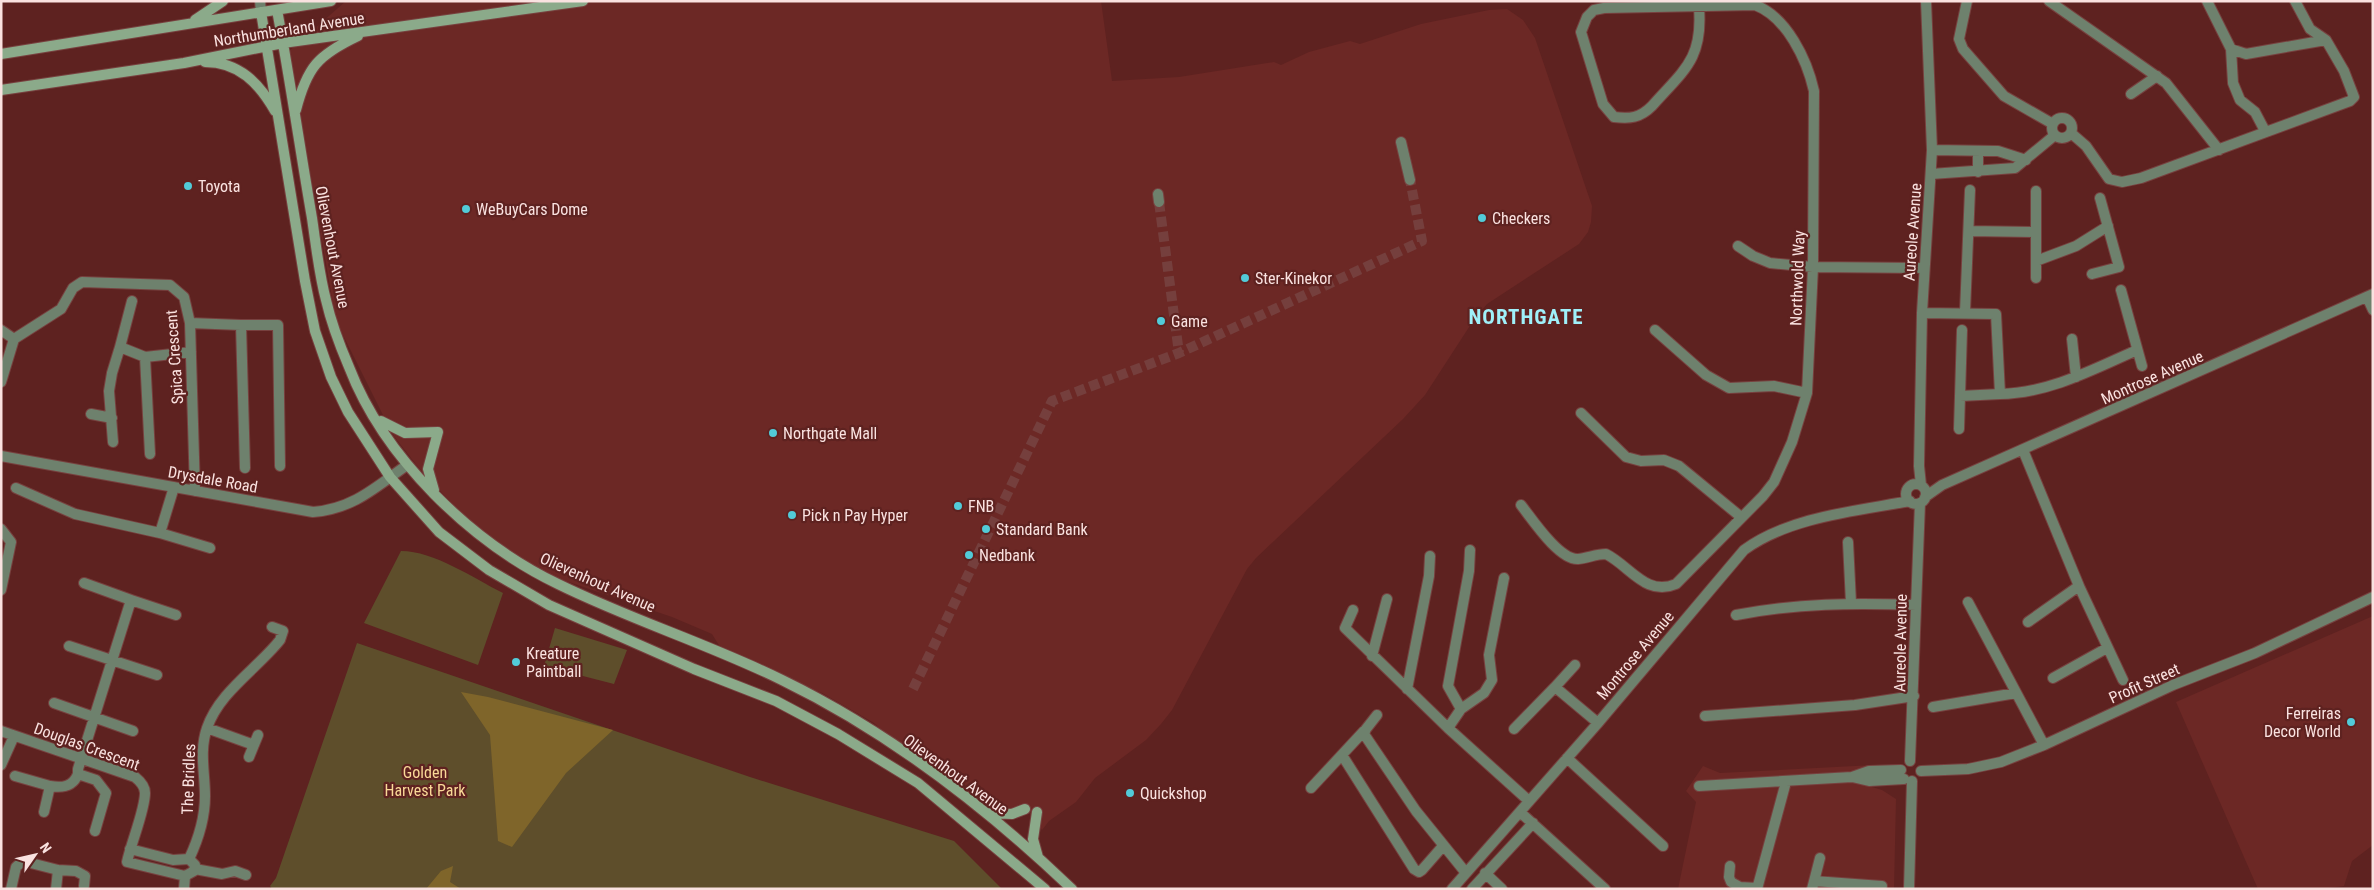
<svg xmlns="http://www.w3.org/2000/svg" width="2374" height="890" font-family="'Roboto Condensed',sans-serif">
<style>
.built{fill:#6c2825}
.green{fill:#5e4e2b}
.forest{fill:#7f652a}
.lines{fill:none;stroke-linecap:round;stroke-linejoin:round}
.street-tunnel{stroke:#753f3d;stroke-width:10;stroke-dasharray:10 5;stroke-linecap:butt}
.street-casing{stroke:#77413f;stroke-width:12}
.secondary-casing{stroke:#77413f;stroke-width:12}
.street{stroke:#6e816d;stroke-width:10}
.secondary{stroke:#8baa8a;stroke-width:10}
.poi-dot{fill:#52cbd8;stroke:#5e2220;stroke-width:2}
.labels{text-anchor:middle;stroke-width:4.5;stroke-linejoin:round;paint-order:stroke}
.street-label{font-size:16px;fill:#fae2e0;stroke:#5e2220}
.poi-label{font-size:16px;fill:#fae2e0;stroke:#5e2220;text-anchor:start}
.park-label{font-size:16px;fill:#f9d997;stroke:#5e2220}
.district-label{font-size:21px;font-weight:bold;letter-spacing:1px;fill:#9ff0f9;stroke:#5e2220}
</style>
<rect width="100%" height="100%" fill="#5e2220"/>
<path class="built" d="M346 1H1101L1112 81 1179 77 1274 62 1281 65 1309 52 1350 41 1360 44 1421 24 1489 10 1507 9 1523 20 1535 38 1592 206 1591 222 1588 232 1579 244 1487 304 1473 321 1425 395 1403 419 1256 558 1247 569 1172 710 1161 724 1146 740 1095 778 1076 802 1049 821 1042 830 1024 806 1019 809 1001 811 994 808 961 782 891 739 874 723 822 693 801 686 720 647 712 634 672 617 545 574 470 523 418 467 393 435 336 321 289 51Z
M2373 616V845L2352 861 2344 886 2322 889H2258L2176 702Z
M1874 765 1872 787 1882 790 1896 799 1894 889H1678L1696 802 1686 791 1703 766 1720 773Z"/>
<path class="green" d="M401 551C434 551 473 578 503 593L478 665 364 623Z
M555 628 627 650 614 684 544 666Z
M357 643 750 777 954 841 1002 889H272L270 886 276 878Z"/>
<path class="forest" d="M461 692 488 697 613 730 566 773 512 847 498 841 490 735Z
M453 866 450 882 461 889H426L441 871Z"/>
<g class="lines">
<path class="street-tunnel" d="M1159 202 1179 353
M913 689 1052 401 1179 353 1422 241 1410 180"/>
<defs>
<path id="street" d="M260 1 261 12
M1967 1 1959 39 1963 49 2004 96 2053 124
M2049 1 2166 83 2219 150
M2207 1 2231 49 2233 83 2240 100 2255 112 2265 131
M2231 49 2246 54 2326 40
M2131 94 2157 76
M2052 128a10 10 0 1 1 20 0a10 10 0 1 1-20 0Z
M2071 133 2086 146 2109 179 2122 182 2141 178 2350 101 2354 97 2344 71 2326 40 2310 29 2295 1
M1401 142 1410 180
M1932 150 1998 151 2026 160
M1978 151V172
M1931 174 2015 168 2055 135
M1158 194 1159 202
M1969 231 2035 232
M1738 246 1753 256 1770 263 1813 267 1924 268
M2036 261 2076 246 2108 226
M2092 274 2119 267 2100 198
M2036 278V191
M2121 290 2142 366
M2367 297 2373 310
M132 301 120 347 145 357
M1965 312 1970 190
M1922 313 1996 314 2000 394 1960 396
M190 323 241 325 245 468
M241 325H278L280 466
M1 330 14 339
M1655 330 1706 375 1729 388 1774 386 1807 393
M2072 339 2076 377
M1 382 14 339 61 309 73 288 82 282 170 285 184 297 190 323 195 491
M2000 394C2049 393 2092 370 2137 350
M1581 413 1626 457 1641 461 1664 460 1679 466 1741 517
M91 414 112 418
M1959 429 1962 330
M113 442 109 391 112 373 120 347
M2023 450 2079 586 2123 680
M150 454 145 357 191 352
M1 456 313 512C353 509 376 487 407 465
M1906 494a10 10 0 1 1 20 0a10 10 0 1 1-20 0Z
M1921 485 1919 466 1922 313 1932 150 1926 1
M16 488 75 514 160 533 210 548
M1925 497 1942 485 2373 294
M1521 505C1532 519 1559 560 1578 559 1588 558 1596 554 1606 554 1630 566 1646 597 1676 584L1763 496 1774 482 1792 442 1807 393 1813 267 1814 91C1807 60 1787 17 1755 5L1604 8 1594 10 1587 17 1581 32 1603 104 1614 117C1630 119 1640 118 1652 106 1684 70 1703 59 1699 8
M1 529 11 542 1 590
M160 533 174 487
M1848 542 1851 603
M84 583 131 600 78 769V774L96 780 106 793 95 831
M131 600 176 615
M1968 602 2044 745
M1353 610 1345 628 1448 728 1529 801
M1736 615C1796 603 1855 603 1916 605
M2028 622 2079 586
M69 646 157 675
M1372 656 1387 599
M1575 665 1555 687 1598 723
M2053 678 2107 648
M1407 689 1429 576 1430 556
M54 703 133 731
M1933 707 2016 693
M1461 709 1484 693 1492 680 1489 655 1504 578
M1377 715 1366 729 1364 734 1416 811 1466 873
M1705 716 1855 705 1914 696
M207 728 254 745
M1448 728 1461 709 1448 686 1469 571 1470 550
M1514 729 1555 687
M1 731 135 777C140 781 145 786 145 793 145 810 131 843 127 862L185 876 194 871 195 865 189 859 173 860 130 849
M1342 755 1414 869 1419 872 1422 870 1443 846
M249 757 258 735
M1567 758 1663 846
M1910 761 1920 503
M1 765 14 736
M1901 770 1869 771 1852 777 1869 781 1904 779
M1921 771 1968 769 2001 762 2044 745 2173 685 2255 653 2373 597
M15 776 50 786
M1699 786 1852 777
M1311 788 1364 731
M44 812 50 786C62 788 73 787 78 774
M1520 812 1605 889
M189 859C198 840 205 818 205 796 205 773 199 751 207 728 219 692 257 669 280 640L283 631 272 627
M1730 866 1729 877 1731 882 1740 887 1757 888
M195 869 222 874 235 871 246 875
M1485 873 1502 889
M1814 881 1882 886
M11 889 16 867 23 861 58 870 76 871 85 876 84 886
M56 889 58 870
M184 889 185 876
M1452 889 1598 723 1744 550C1789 517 1856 511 1910 501
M1472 889 1533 823
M1757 889 1786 782
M1812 889 1820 858
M1909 889 1912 781"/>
<path id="secondary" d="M277 10C290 79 300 149 312 218 316 245 319 274 326 300 331 322 340 346 349 367 384 458 471 542 558 584 631 620 709 644 782 680 889 732 986 807 1072 889
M261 12 305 281 315 331 331 377 348 412 390 477 439 532 489 570 549 605 694 669 776 701 838 734 918 783 1045 889
M195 20 223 1
M1 54 331 1
M205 62C239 62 259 83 275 111
M1 90 184 63 283 43 583 1
M296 110C307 67 318 55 358 36
M381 421 405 433 438 432 428 469 434 490
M1037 812 1033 839 1038 857
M987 813 1012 814 1025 809"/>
</defs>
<use href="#street" class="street-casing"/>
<use href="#secondary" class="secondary-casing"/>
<use href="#street" class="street"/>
<use href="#secondary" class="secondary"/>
</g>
<g class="poi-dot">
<circle cx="188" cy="186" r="5"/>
<circle cx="466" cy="209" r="5"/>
<circle cx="1482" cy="218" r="5"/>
<circle cx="1245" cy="278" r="5"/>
<circle cx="1161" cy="321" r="5"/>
<circle cx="773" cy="433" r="5"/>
<circle cx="958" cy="506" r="5"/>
<circle cx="792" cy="515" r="5"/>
<circle cx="986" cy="529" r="5"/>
<circle cx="969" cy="555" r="5"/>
<circle cx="516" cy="662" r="5"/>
<circle cx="2351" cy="722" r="5"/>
<circle cx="1130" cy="793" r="5"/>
</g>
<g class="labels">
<g class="street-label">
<text transform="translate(289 29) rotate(-9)" y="6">Northumberland Avenue</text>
<text transform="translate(1912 232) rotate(-86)" y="6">Aureole Avenue</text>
<text transform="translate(333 247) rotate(79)" y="6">Olievenhout Avenue</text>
<text transform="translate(1797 278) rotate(-88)" y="6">Northwold Way</text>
<text transform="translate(174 357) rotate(-94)" y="6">Spica Crescent</text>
<text transform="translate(2152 377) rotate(-24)" y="6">Montrose Avenue</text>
<text transform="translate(213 479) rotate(10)" y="6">Drysdale Road</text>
<text transform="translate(598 582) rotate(24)" y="6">Olievenhout Avenue</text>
<text transform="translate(1900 643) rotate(-89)" y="6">Aureole Avenue</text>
<text transform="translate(1635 655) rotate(-50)" y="6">Montrose Avenue</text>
<text transform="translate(2144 683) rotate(-24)" y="6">Profit Street</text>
<text transform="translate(87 746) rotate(20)" y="6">Douglas Crescent</text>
<text transform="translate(956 774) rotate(36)" y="6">Olievenhout Avenue</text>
<text transform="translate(188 779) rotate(-88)" y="6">The Bridles</text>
</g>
<g class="poi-label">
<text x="198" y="192">Toyota</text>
<text x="476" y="215">WeBuyCars Dome</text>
<text x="1492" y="224">Checkers</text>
<text x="1255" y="284">Ster-Kinekor</text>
<text x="1171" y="327">Game</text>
<text x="783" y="439">Northgate Mall</text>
<text x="968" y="512">FNB</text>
<text x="802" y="521">Pick n Pay Hyper</text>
<text x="996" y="535">Standard Bank</text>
<text x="979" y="561">Nedbank</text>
<text x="526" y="659">Kreature<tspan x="526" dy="18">Paintball</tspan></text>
<text x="2341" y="719" text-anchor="end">Ferreiras<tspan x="2341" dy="18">Decor World</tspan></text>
<text x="1140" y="799">Quickshop</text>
</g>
<g class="park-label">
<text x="425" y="778">Golden<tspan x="425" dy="18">Harvest Park</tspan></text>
</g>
<g class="district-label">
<text x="1526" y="324">NORTHGATE</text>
</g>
</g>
<rect width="2374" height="890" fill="none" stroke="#fae2e0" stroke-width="5"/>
<g transform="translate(35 855) rotate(56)" stroke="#5e2220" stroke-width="4" paint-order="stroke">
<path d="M0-4L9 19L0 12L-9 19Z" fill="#fae2e0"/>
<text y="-8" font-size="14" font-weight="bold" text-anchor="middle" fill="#fae2e0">N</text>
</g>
</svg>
